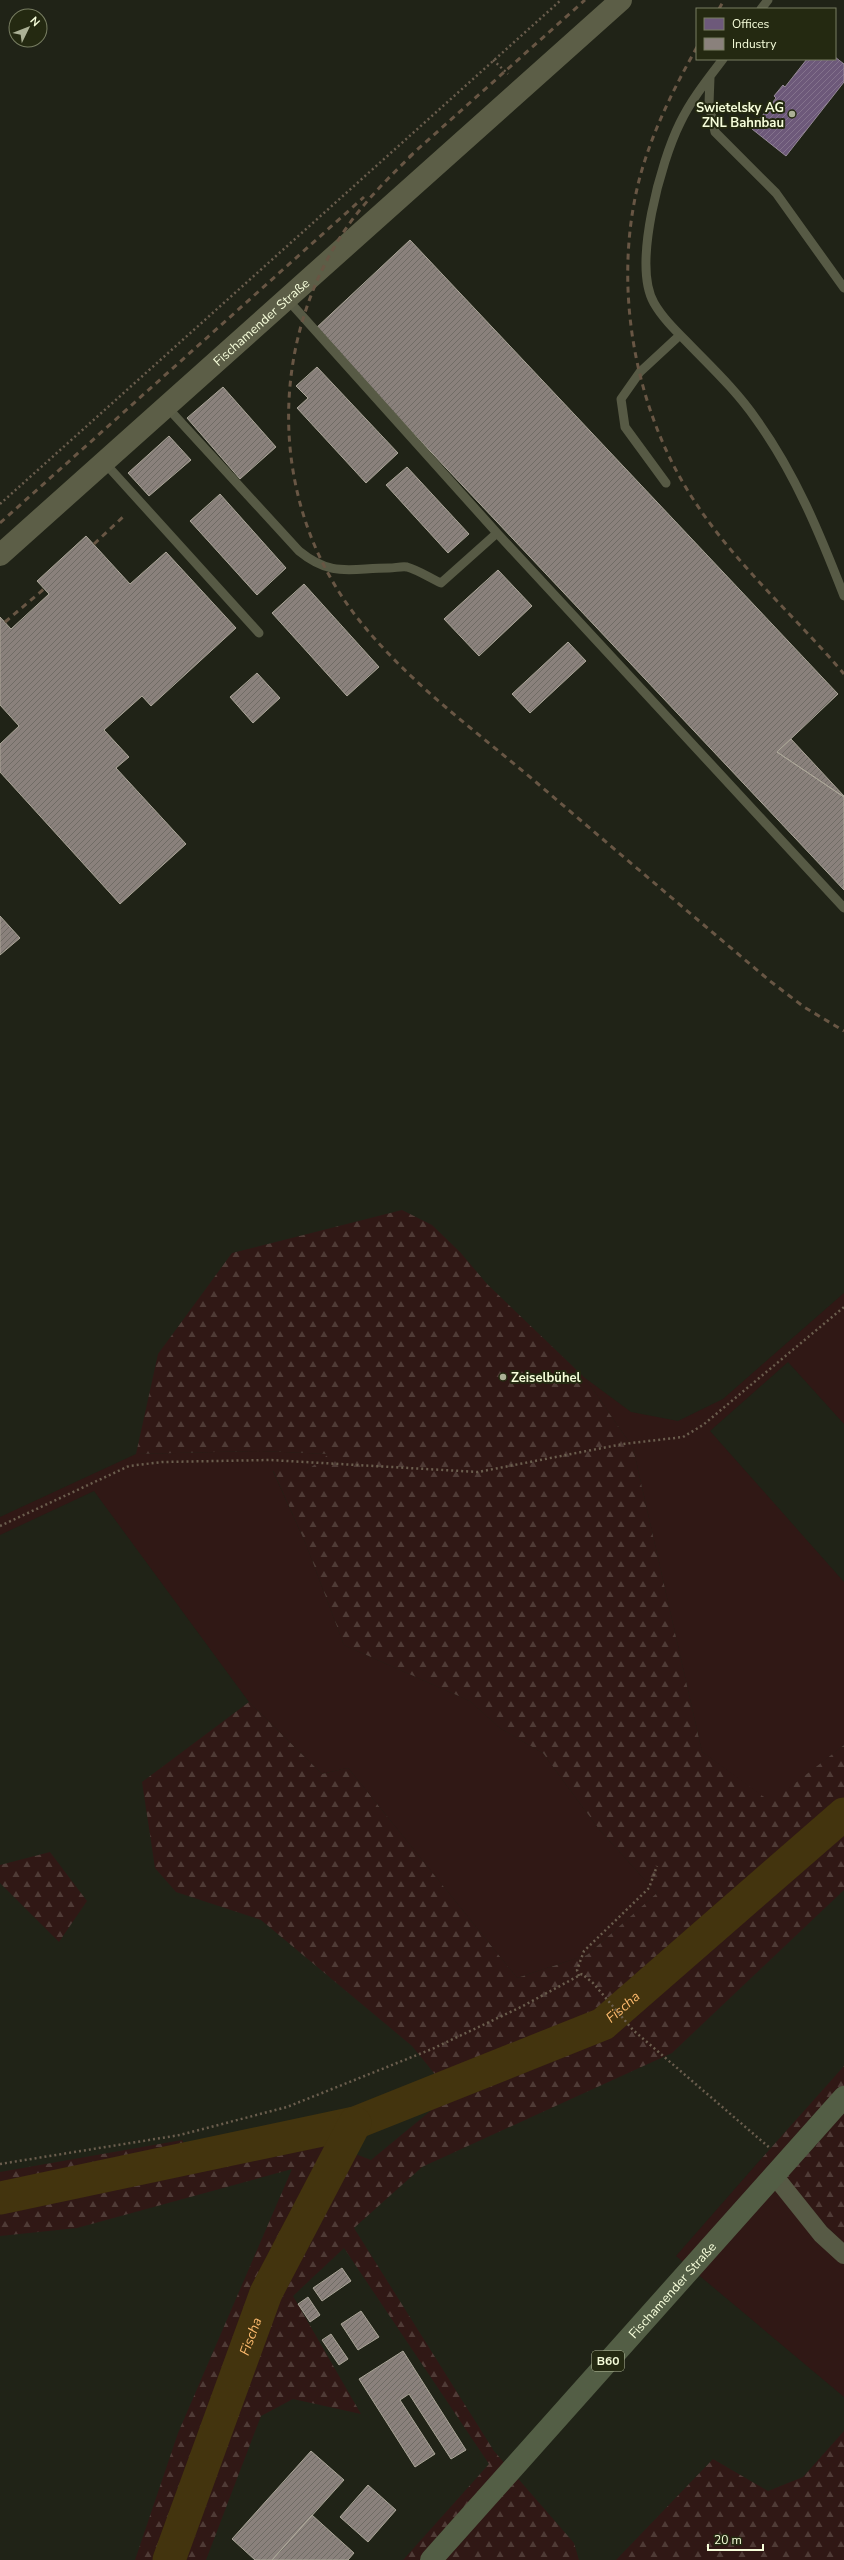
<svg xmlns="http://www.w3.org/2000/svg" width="844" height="2560" font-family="'Nunito Sans',sans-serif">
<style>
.grass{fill:#301815}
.forest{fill:url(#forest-firs)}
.offices{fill:url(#offices-hatch);stroke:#968a97}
.industry{fill:url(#industry-hatch);stroke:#aba698}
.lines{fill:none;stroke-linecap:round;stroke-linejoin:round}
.river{stroke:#43340e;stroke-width:33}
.path{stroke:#6b5e4e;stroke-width:2.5;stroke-dasharray:2 3;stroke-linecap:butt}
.service{stroke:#575a45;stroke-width:9}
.minor{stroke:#575a45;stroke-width:18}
.secondary{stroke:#5c5e47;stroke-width:22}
.primary{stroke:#535e45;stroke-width:22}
.rail{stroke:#685644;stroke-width:3;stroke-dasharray:6 5;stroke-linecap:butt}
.poi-dot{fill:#acb196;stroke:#242911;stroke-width:1.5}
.labels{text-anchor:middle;stroke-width:4;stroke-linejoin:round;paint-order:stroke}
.shield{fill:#242911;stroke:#b8be9e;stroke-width:1}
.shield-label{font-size:12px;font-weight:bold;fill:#f7fedb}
.poi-label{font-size:13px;font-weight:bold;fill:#f7fedb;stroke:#242911;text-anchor:end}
.street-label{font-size:13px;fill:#f7fedb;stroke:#242911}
.water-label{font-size:14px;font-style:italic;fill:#fab86c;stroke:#242911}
</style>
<defs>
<pattern id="forest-firs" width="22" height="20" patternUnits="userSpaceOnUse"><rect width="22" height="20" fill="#301815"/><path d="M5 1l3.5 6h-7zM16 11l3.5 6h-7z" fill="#4f3b36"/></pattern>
<pattern id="offices-hatch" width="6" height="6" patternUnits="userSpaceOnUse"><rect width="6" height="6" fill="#6d597a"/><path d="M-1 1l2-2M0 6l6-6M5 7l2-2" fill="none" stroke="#83728c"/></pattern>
<pattern id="industry-hatch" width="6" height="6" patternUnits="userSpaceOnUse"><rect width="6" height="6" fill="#8a817c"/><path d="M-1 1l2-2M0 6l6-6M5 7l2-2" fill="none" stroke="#706c65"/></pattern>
</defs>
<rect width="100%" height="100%" fill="#202317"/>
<path class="grass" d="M844 1293V1424L788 1362 710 1431 844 1582V1745L771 1803 702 1752 633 1448 585 1378 631 1412 678 1421 723 1399Z
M261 1451 330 1454 306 1471H273L306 1544 344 1645 470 1701 500 1728 543 1753 599 1829 657 1893 587 1955 517 1978 348 1768 322 1774 249 1702 94 1491 0 1535V1517L136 1454Z
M761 2159 844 2243V2397L676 2256Z"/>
<path class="forest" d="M402 1210 432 1225 460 1252 487 1284 585 1378 633 1448 702 1752 771 1802 844 1745V1890L672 2053 422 2167 354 2228 494 2451 574 2543 579 2560H403L489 2464 344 2248 293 2296 361 2414 293 2399 261 2416 206 2560H135L178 2433 292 2169 77 2228 0 2236V2172L182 2140 200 2165 319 2140 371 2160 451 2094 412 2046 261 1920 176 1892 155 1868 142 1782 249 1702 322 1774 348 1768 517 1978 587 1955 657 1893 599 1829 543 1753 500 1728 470 1701 344 1645 306 1544 273 1470 306 1471 329 1454 261 1451 136 1454 158 1354 232 1253Z
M50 1852 87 1901 59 1942 0 1883V1865Z
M844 2066V2243L761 2159Z
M844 2431V2560H616L713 2459 768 2491 803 2477Z"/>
<path class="offices" d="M835 57 844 64V82L786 156 752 129 776 98 774 96 783 85 785 87 807 59H835Z"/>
<path class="industry" d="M410 240 838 694 777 752 844 797V890L315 329Z
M317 367 398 453 366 483 297 408 308 398 296 386Z
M223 387 276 447 240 479 187 418Z
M169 436 191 460 149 496 128 473Z
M407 467 469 534 448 553 386 485Z
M220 494 286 568 257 595 190 521Z
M86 536 130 584 166 552 236 628 151 706 142 696 104 730 129 757 116 768 186 844 120 904 0 772V744L19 726 0 705V617L11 629 49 594 37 581Z
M498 570 532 606 479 656 444 619Z
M304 584 379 667 347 696 272 613Z
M568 642 586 661 530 713 512 694Z
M257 673 280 698 253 723 230 697Z
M791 739 844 796V797L777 752Z
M0 916 20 938 0 955Z
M342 2268 351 2281 322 2301 313 2288Z
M308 2297 320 2315 310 2322 298 2304Z
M361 2311 379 2337 358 2350 341 2324Z
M331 2334 348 2359 339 2365 322 2340Z
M403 2351 466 2450 451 2459 409 2394 400 2400 435 2454 415 2467 359 2379Z
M311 2451 344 2480 272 2560H255L232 2539Z
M368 2485 396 2510 368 2542 340 2517Z
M312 2515 354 2553 348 2560H272Z"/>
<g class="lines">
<g class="river">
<path id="s1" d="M0 2198 355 2123 603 2024 844 1814"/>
<path id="s2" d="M169 2560 266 2293 355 2123"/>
</g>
<path class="path" d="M493 60 508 74
M0 504 561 0
M0 1526 129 1466 162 1462 270 1460 478 1472 623 1444 683 1437 703 1425 844 1307
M579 1976 577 1970 584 1951 649 1888 657 1866
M0 2164 180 2135 287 2107 432 2049 521 2007 582 1974 593 1983 633 2030 771 2149"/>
<path class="service" d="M761 9 768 0
M723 59C707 80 691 100 680 123 661 161 632 265 654 303 662 317 674 329 686 341 710 366 736 390 756 419 795 473 820 534 844 596
M710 77 709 104 715 132 776 193 844 288
M166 406 299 551C332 578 351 568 389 568 395 568 402 566 407 567 418 570 430 578 441 583L497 533 287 299
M104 462 259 633
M666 483 625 427 621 399 640 372 680 335
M497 533 844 908"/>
<path class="minor" d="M773 2174 821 2234 844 2255"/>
<path class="secondary" id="s3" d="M0 555 621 0"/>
<path class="primary" id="s4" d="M431 2560 844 2097"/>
<path class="rail" d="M719 9 724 0
M697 47C674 88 654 128 641 173 611 281 633 409 695 502 737 566 795 616 844 674
M413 154C386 180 359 207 339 239 266 357 272 511 359 620 409 683 476 731 537 783 614 849 692 915 770 981L804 1007 844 1031
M409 157 585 0
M0 523 364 197
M94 544 124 516
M5 622 44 589"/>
</g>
<g class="poi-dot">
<circle cx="792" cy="114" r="4"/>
<circle cx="503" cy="1377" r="4"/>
</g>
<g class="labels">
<rect class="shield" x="592" y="2351" width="32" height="20" rx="3"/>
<g class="shield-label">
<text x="608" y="2365">B60</text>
</g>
<g class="poi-label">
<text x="784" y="112">Swietelsky AG<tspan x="784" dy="15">ZNL Bahnbau</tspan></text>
<text x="511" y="1382" text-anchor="start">Zeiselbühel</text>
</g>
<g class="street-label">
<text dy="5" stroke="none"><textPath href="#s3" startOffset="350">Fischamender Straße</textPath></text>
<text dy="5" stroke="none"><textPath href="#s4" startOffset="362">Fischamender Straße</textPath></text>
</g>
<g class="water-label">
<text dy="5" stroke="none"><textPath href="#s1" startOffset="656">Fischa</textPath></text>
<text dy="5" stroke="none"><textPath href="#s2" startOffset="238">Fischa</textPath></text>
</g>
</g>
<rect x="696" y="8" width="140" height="52" fill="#242911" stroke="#787e62"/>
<rect x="704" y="18" width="20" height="12" fill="#6d597a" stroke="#787e62"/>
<text x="732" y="28" font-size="12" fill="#f7fedb">Offices</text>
<rect x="704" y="38" width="20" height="12" fill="#8a817c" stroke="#787e62"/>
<text x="732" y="48" font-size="12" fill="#f7fedb">Industry</text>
<g transform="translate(28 28) rotate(47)"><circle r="19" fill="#242911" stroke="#787e62"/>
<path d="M0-3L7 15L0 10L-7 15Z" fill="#acb196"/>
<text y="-6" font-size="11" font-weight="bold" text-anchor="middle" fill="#f7fedb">N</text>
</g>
<path d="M708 2544v6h55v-6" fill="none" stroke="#f7fedb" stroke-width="2"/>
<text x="714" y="2544" font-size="12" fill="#f7fedb" stroke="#242911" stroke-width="3" paint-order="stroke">20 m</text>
</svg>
